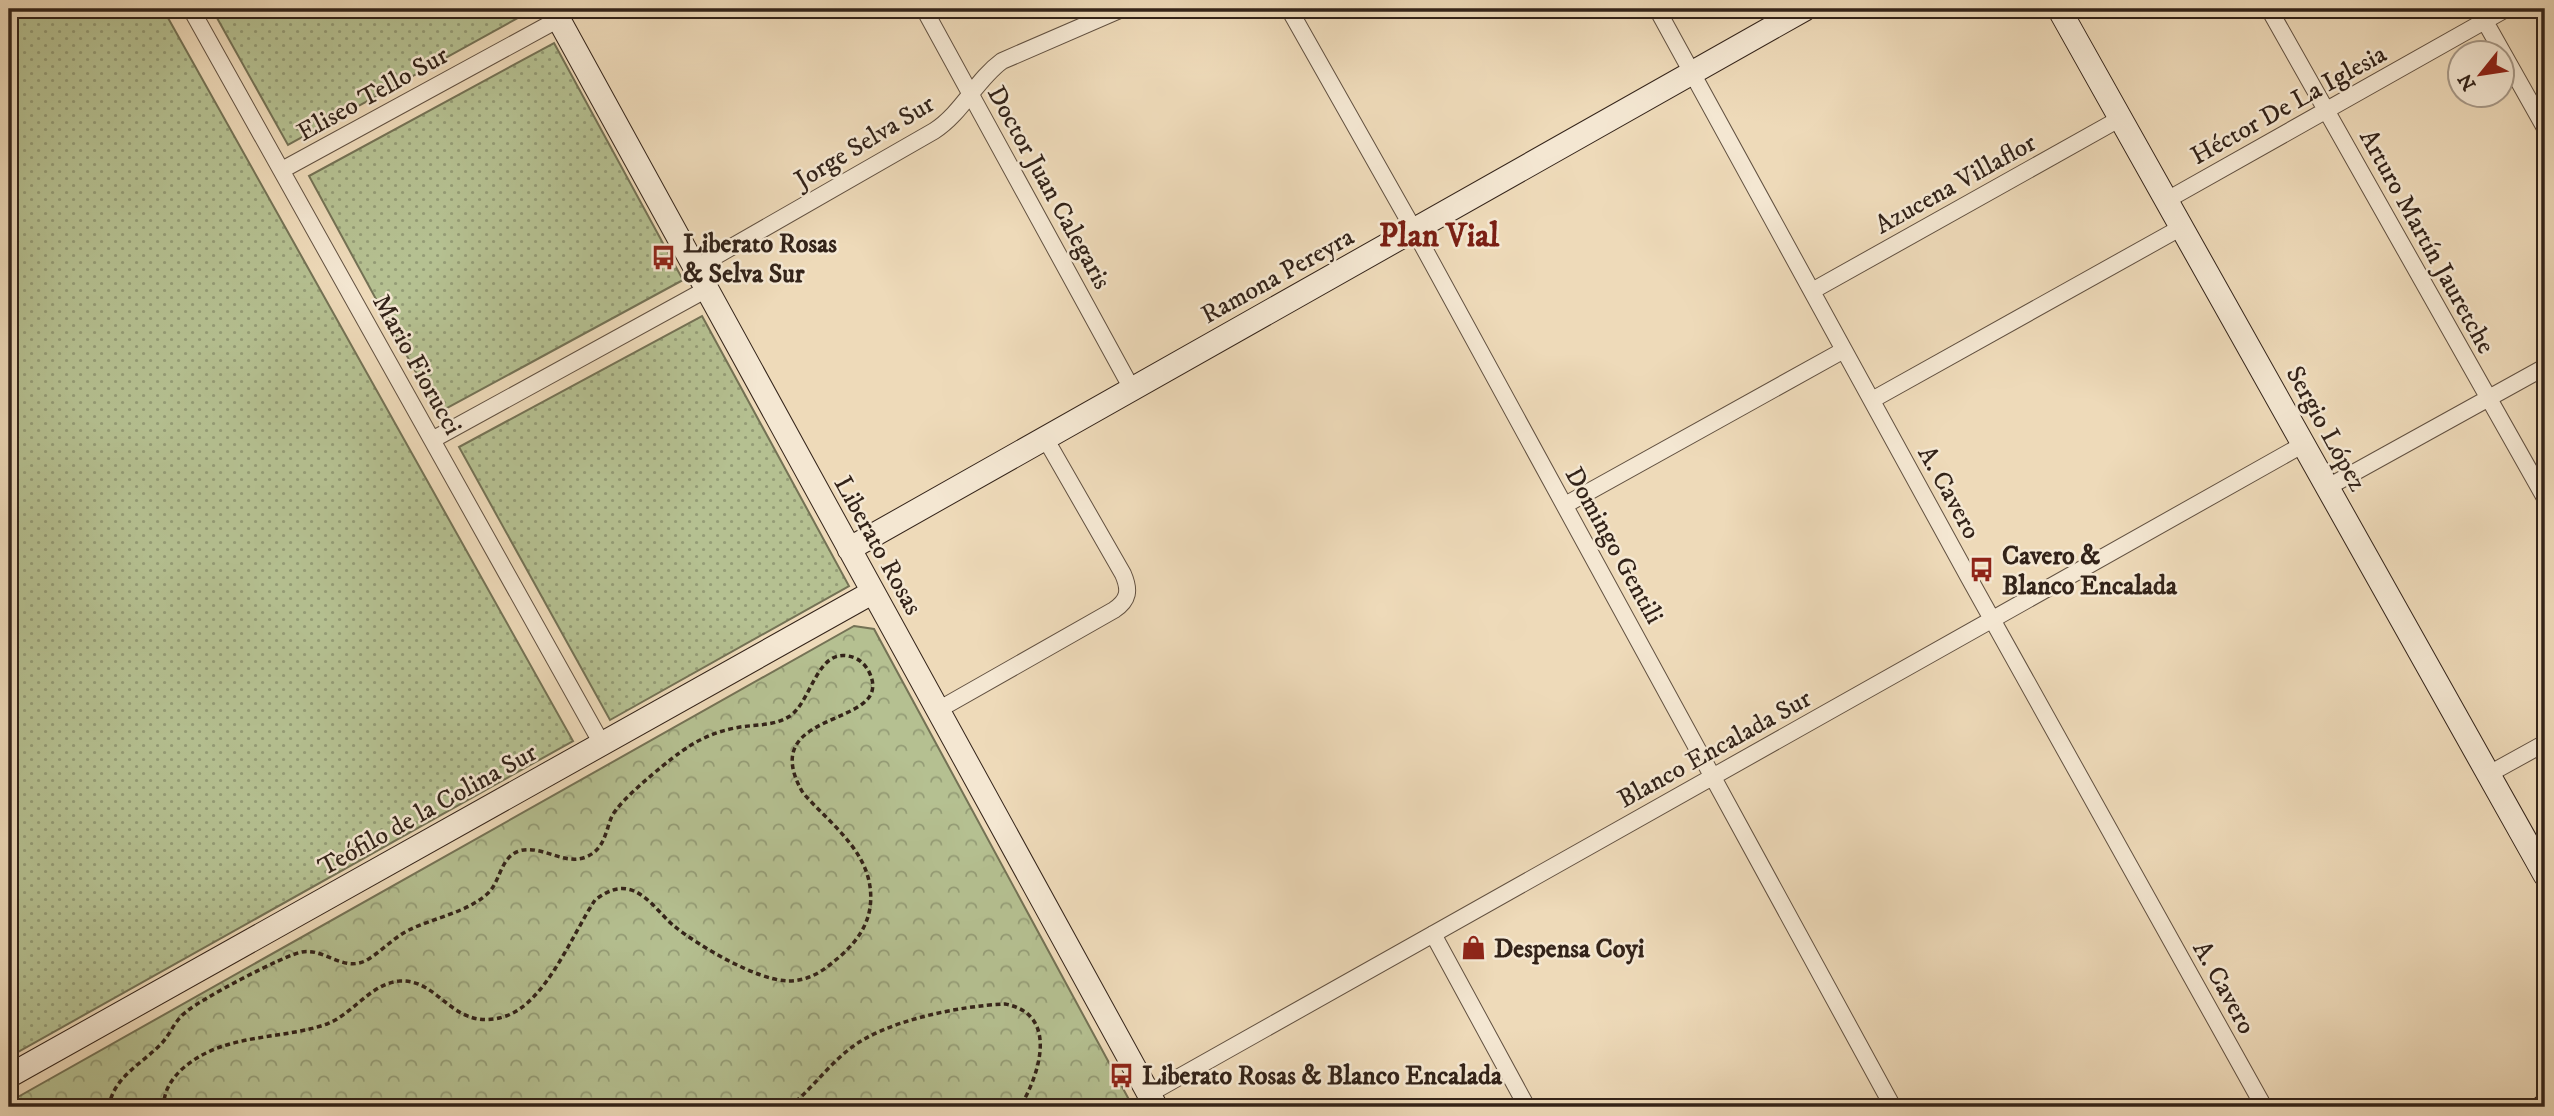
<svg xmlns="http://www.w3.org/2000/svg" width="2554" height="1116" font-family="'IM FELL DW Pica',serif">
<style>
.grass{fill:url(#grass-dots);stroke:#747255;stroke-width:2}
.forest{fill:url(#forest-crowns);stroke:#747255;stroke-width:2}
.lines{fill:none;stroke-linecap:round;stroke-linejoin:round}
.street-casing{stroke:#625141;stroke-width:18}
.secondary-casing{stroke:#332319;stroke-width:25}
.path{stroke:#332319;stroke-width:3.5;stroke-dasharray:5 3.5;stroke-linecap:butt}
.street{stroke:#f4e7d2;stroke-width:16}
.secondary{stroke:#f4e7d2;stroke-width:23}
.labels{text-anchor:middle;stroke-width:5;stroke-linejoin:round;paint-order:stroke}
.street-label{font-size:26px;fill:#332319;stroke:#f4e7d2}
.poi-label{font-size:26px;font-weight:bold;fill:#332319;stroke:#f4e7d2;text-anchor:start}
.district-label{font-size:33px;font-weight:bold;fill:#7a1f14;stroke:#f4e7d2}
</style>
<defs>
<pattern id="grass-dots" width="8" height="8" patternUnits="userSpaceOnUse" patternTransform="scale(1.75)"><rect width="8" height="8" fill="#b5c091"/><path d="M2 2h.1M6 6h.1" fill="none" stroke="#949c76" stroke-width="1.8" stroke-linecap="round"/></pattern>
<pattern id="forest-crowns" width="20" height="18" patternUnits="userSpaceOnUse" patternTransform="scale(1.75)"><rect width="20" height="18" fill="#b5c091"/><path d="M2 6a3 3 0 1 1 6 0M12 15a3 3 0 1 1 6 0" fill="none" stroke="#949c76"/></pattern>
</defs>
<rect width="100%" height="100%" fill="#eedab9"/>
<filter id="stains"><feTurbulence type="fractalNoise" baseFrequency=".00286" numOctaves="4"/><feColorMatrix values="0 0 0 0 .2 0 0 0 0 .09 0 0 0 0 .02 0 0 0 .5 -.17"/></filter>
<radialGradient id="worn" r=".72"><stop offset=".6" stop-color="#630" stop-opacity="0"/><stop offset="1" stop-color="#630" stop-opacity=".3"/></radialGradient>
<path class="grass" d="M9 9H163L573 741 9 1057Z
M212 9H534L288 145Z
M554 43 683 280 438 413 309 176Z
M702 316 849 586 610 720 459 447Z"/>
<path class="forest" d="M854 626 874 629 1133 1107H9V1102Z"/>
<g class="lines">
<defs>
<path id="street" d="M191 9 602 744
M924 9 1132 389
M1289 9 1414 230 1893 1107
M1657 9 1969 578 2264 1107
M2269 9 2545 498
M2478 9 2545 128
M282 170 559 19
M2167 200 2506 9
M695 268 934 131C962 113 976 80 1002 61L1122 9
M1812 291 2121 118
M1872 400 2182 227
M432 440 707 289
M2328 487 2545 367
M1565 505 1844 350
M938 710 1114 610C1129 600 1130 590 1123 574L1045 438
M2489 774 2545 743
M1433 934 1527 1107
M1149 1094 2304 444"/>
<path id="secondary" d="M553 9 1156 1107
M2059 9 2545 875
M849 549 1805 9
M9 1076 873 592
M2543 1107 2545 1106"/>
</defs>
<use href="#street" class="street-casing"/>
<use href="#secondary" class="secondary-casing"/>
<path class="path" d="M109 1107C113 1077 142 1064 162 1043 171 1033 175 1020 186 1012 201 999 284 955 302 952 326 948 343 973 367 960 382 951 393 938 409 930 433 918 465 913 486 895 501 883 499 858 519 851 541 844 564 866 586 857 605 849 605 832 612 816 620 800 663 765 678 754 695 741 714 732 735 728 753 724 773 727 790 716 813 700 817 643 855 658 862 661 867 667 870 674 894 729 753 707 803 793 833 827 877 856 870 908 866 932 850 949 832 963 819 974 805 981 788 981 756 980 699 946 674 926 661 915 650 898 634 891 619 885 607 891 595 900 572 935 546 1002 506 1016 453 1034 441 979 400 981 371 983 353 1014 327 1024 278 1041 223 1032 181 1070 171 1080 163 1092 164 1107
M789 1107C811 1090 826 1068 847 1051 882 1021 959 1006 1005 1004 1059 1014 1040 1074 1020 1107"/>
<use href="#street" class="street"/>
<use href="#secondary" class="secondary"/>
</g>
<defs>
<symbol id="bus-bare" viewBox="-9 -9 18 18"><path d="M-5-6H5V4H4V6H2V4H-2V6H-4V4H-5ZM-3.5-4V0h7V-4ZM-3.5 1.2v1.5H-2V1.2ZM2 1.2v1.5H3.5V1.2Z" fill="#8f2418" stroke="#f4e7d2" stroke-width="2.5" paint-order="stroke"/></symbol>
<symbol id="shop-bare" viewBox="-9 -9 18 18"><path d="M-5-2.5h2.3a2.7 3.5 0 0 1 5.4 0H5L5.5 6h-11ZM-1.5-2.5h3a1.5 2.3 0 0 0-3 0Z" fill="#8f2418" stroke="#f4e7d2" stroke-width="2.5" paint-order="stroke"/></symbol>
</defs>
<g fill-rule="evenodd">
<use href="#bus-bare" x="646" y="240" width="35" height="35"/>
<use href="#bus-bare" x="1964" y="552" width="35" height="35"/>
<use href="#shop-bare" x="1456" y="930" width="35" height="35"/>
<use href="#bus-bare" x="1104" y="1058" width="35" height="35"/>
</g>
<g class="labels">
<g class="street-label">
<text transform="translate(372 93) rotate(-29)" y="9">Eliseo Tello Sur</text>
<text transform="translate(2288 104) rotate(-29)" y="9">Héctor De La Iglesia</text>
<text transform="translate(864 141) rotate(-31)" y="9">Jorge Selva Sur</text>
<text transform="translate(1955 183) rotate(-29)" y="9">Azucena Villaflor</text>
<text transform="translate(1050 187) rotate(61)" y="9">Doctor Juan Calegaris</text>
<text transform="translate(2428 241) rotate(61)" y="9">Arturo Martín Jauretche</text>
<text transform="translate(1277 275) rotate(-29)" y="9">Ramona Pereyra</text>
<text transform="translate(418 364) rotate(61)" y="9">Mario Fiorucci</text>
<text transform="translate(2327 428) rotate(61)" y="9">Sergio López</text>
<text transform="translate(1950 492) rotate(61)" y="9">A. Cavero</text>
<text transform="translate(879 545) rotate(61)" y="9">Liberato Rosas</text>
<text transform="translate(1615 545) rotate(61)" y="9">Domingo Gentili</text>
<text transform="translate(1714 748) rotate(-29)" y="9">Blanco Encalada Sur</text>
<text transform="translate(427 809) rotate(-29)" y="9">Teófilo de la Colina Sur</text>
<text transform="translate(2225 987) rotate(61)" y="9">A. Cavero</text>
</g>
<g class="poi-label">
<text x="683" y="252">Liberato Rosas<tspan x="683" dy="30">&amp; Selva Sur</tspan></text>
<text x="2002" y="564">Cavero &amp;<tspan x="2002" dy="30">Blanco Encalada</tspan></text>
<text x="1494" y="957">Despensa Coyi</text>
<text x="1142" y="1084">Liberato Rosas &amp; Blanco Encalada</text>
</g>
<g class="district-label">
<text x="1439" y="246">Plan Vial</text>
</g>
</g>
<rect width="2554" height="1116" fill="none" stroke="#eedab9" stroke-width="35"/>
<rect x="10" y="10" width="2533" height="1095" fill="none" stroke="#332319" stroke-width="3.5"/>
<rect x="18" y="18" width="2519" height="1081" fill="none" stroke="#332319" stroke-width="2"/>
<g transform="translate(2481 74) rotate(240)"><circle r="33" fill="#f4e7d2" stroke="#a79988" stroke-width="2"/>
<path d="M0-5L12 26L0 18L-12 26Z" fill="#8f2418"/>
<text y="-10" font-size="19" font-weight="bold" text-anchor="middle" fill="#332319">N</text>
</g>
<rect width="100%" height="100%" filter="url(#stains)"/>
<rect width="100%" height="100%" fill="url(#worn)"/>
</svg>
